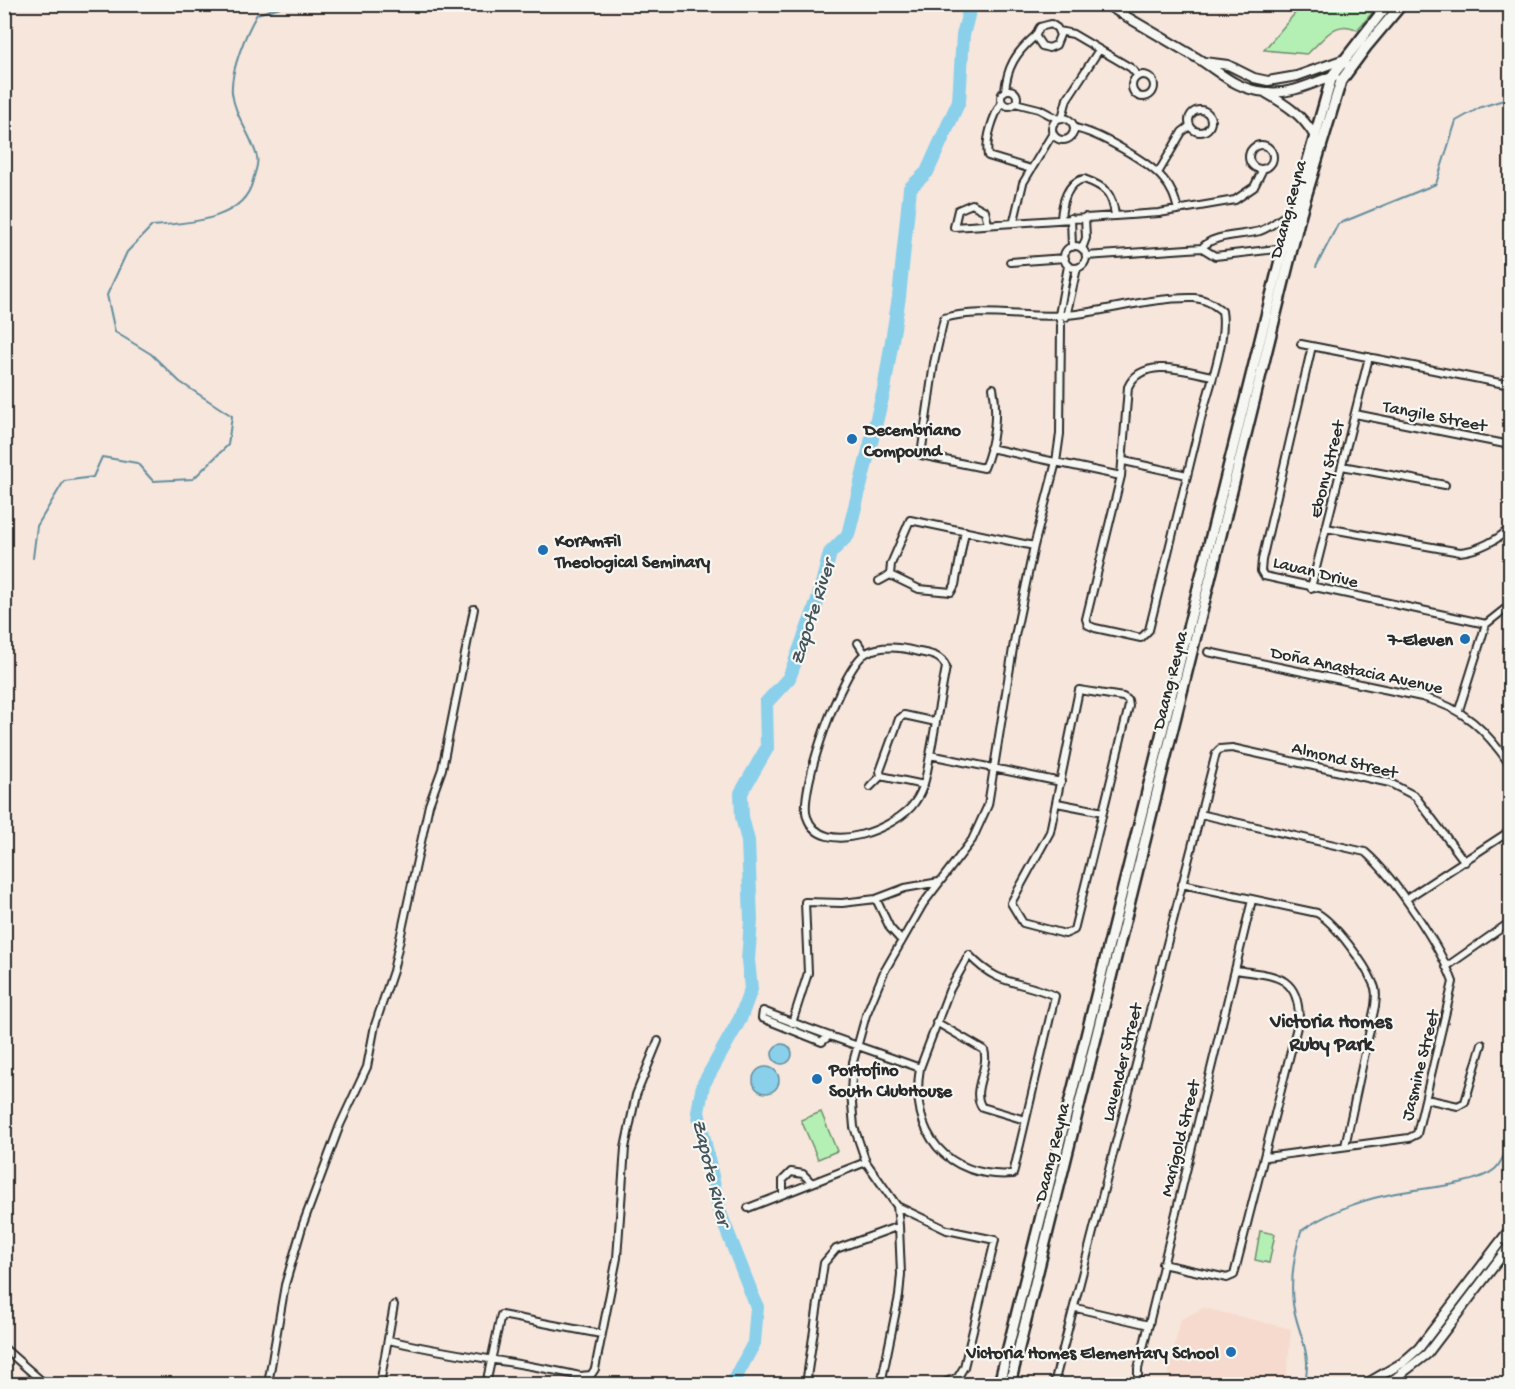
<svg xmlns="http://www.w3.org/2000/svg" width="1515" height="1389" font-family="'Gochi Hand',sans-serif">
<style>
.built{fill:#f6dacd}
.green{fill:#b4efb3;stroke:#708d6f;stroke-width:1.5}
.water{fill:#8ad0eb;stroke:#648e9e;stroke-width:1.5}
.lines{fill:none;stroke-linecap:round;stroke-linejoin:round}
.stream{stroke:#648e9e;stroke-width:2}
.river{stroke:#8ad0eb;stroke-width:14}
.minor-casing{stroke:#2b2b2b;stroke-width:10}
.tertiary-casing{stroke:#2b2b2b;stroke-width:12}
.secondary-casing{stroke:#2b2b2b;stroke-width:14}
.minor{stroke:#f6f6f2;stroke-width:6}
.tertiary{stroke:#f6f6f2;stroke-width:8}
.secondary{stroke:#f6f6f2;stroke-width:9}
.poi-dot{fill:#1f6fb2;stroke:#f6f6f2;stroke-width:2}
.labels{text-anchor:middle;stroke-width:4.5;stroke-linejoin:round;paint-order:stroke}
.street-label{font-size:18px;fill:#2b2b2b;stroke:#f6f6f2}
.poi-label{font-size:18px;font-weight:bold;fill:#2b2b2b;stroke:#f6f6f2;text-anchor:start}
.water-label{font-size:20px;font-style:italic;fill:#43545b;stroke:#f6f6f2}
.neighbourhood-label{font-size:20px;font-weight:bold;fill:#2b2b2b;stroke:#f6f6f2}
</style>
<rect width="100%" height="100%" fill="#f6e6dc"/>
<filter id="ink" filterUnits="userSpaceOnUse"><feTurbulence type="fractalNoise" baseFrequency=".0167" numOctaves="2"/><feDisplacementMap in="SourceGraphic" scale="12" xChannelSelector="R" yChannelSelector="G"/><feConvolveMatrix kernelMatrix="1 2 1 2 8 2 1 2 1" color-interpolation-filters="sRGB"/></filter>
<g filter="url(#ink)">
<path class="built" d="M1204 1308 1291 1329 1286 1384H1172L1168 1375 1181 1319Z"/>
<path class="green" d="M1327 4 1379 5 1357 30C1335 17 1322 42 1307 54L1264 50 1302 5Z
M821 1112 837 1151 818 1159 801 1120Z
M1260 1231 1275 1234 1269 1263 1255 1260Z"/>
<path class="water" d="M772 1054a10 10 0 1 1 20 0a10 10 0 1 1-20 0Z
M753 1080a13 13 0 1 1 26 0a13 13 0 1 1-26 0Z"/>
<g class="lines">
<path class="stream" d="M1316 267 1338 224 1436 184 1456 121 1481 107 1510 98
M33 558 37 526 64 481 93 477 102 457 137 463 153 481 193 479 228 445 232 416 180 382 151 354 115 332 107 295 127 252 152 226C187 223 244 221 253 180 255 172 259 164 257 157 251 134 235 117 232 93 230 71 246 33 257 14L291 4
M1304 1384C1314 1355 1297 1332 1293 1304 1290 1278 1294 1255 1301 1231 1325 1214 1358 1201 1387 1195 1413 1188 1474 1187 1495 1169 1502 1163 1506 1150 1510 1141"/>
<path class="river" d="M732 1384 754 1343 757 1307 720 1213 698 1112 703 1085 740 1019 751 989 748 960 751 920 748 841 742 817 741 793 767 748 766 703 789 678 817 603 830 553 848 535 884 390 899 297 910 188 927 172 959 101 963 35 971 4"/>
<defs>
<path id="minor" d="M1059 31 1073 34 1131 68 1138 76
M1132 86a11 11 0 1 1 22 0a11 11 0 1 1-22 0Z
M1001 98a8 8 0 1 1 16 0a8 8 0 1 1-16 0Z
M1005 91C1007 67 1016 53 1033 38 1037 36 1037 31 1040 27L1051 24 1057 28 1060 35 1056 45 1049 48 1042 46 1036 37
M1002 102C993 116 985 140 988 156L1031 169
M1015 103 1039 109 1058 119
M1189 121a11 11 0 1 1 22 0a11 11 0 1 1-22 0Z
M1062 118 1067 99 1099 50
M1052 129a11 11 0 1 1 22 0a11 11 0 1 1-22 0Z
M1074 128C1097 132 1150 162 1164 180 1172 189 1175 198 1178 210
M1249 157a12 12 0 1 1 24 0a12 12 0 1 1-24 0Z
M1158 173 1182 132 1190 126
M1071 218 1072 247
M1061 219C1062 203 1067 182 1084 179 1106 187 1112 193 1115 215
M1014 221 1023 183 1053 133
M988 224 985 211 972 204 958 210 954 227 1159 213 1235 200 1254 187 1263 169
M1064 257a11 11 0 1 1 22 0a11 11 0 1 1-22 0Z
M1202 248C1212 234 1242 236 1260 231 1272 227 1282 216 1293 211
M1082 249 1086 238 1085 217
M1086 256 1202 248 1215 256 1286 248
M1010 262 1065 258
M1066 317 1077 268
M1301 344 1510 385
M1312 346 1262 560 1261 571 1264 576 1486 624
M993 388C998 413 994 445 984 468L921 455 934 363 944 318C984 307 1026 319 1067 315 1110 311 1150 297 1194 298 1206 299 1213 304 1222 311 1227 340 1210 385 1202 415 1184 486 1167 558 1149 630L1141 638 1095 628 1088 625 1086 619 1121 476 1128 387C1142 356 1187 371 1212 376
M1355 414 1510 445
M990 448 1121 476
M1124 461 1187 475
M1342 466 1445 485
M1326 528 1460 552C1476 551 1501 539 1510 527
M965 531 955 585 951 592 919 589 890 575 891 564 910 520 1034 546
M879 581 890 575
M1311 588 1369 357
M858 643 865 654
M1208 652 1422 697C1464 708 1486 730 1510 765
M1079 690 1123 697 1128 700 1129 706 1074 930 1065 934 1023 923 1011 903 1050 832Z
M1459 710 1486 624 1510 605
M930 755 946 667C941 654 927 654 915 651 899 647 881 645 866 653 842 667 798 791 807 817 821 859 898 828 915 802 925 788 927 772 930 755L1061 782
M924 785 881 776 880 771 899 719 904 715 936 722
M870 787 881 776
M1057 803 1103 812
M1200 814 1365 852C1395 878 1440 946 1453 982L1417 1134 1409 1138 1266 1157
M1182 884 1317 913C1335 923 1365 964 1373 983 1377 990 1376 998 1375 1006L1345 1146
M876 899 890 928 901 940
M1406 899 1510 831
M1446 967 1506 925
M936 1022 984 1050C990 1068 970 1091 982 1107L1025 1120
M792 1023 808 973 805 902 842 903 876 899 905 888 939 882
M828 1037 822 1042 762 1018 763 1011C815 1032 868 1049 920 1068L949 991 969 955C1000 988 1018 979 1055 996L1013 1174C947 1179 909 1133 920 1068
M1426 1099 1458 1106 1465 1102 1482 1044
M783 1194V1180L791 1172 803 1174 812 1183
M897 1206 947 1230 995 1240 964 1367 958 1377 941 1384
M748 1208 866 1162
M1162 1264 1227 1278 1234 1275 1299 1019C1299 973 1272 976 1236 970
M1076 1308 1149 1325
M389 1340C452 1356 517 1361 580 1376L591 1375 595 1369 617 1258 625 1148 636 1095 658 1041
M4 1348 45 1384
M881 1381 901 1384
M268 1384 285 1285 303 1224 340 1125 367 1067 375 1025 393 971 429 805 442 769 474 609
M380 1384 394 1305
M486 1384 501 1315 601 1334
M806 1384 824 1263 836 1249 899 1226
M881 1384 899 1296 901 1274 899 1226 897 1206 866 1162 854 1127 851 1092 853 1062 866 1015 884 972 923 904 972 840 988 805 1015 636 1034 546 1056 462 1060 434 1061 325 1059 315 1068 266
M1054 1384 1216 753 1220 749 1232 748 1390 783 1415 796 1465 862
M1138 1384V1369L1252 900"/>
<path id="tertiary" d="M1105 4C1136 22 1166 40 1197 58 1220 72 1236 90 1266 92 1289 95 1311 84 1332 76L1335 77
M1204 62 1228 65 1254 78 1268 81 1297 76 1342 60 1350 67
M1266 93C1287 105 1302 115 1314 135
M1366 1384 1402 1363 1419 1348 1510 1229
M1388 1384 1427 1354 1510 1245"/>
<path id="secondary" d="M999 1384 1283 248 1332 76 1388 4
M1010 1384 1301 213 1341 81 1366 47 1402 4"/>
</defs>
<use href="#minor" class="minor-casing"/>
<use href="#tertiary" class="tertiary-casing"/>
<use href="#secondary" class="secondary-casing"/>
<use href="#minor" class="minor"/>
<use href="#tertiary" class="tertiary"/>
<use href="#secondary" class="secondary"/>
</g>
</g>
<g class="poi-dot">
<circle cx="852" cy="439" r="6"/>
<circle cx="543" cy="550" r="6"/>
<circle cx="1465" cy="639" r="6"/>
<circle cx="817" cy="1079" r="6"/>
<circle cx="1231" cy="1352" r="6"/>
</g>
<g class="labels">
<g class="street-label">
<text transform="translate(1287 209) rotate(-75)" y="6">Daang Reyna</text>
<text transform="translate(1435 415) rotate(11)" y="6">Tangile Street</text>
<text transform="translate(1326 469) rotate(-76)" y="6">Ebony Street</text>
<text transform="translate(1316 571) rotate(14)" y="6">Lauan Drive</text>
<text transform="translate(1357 669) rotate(12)" y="6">Doña Anastacia Avenue</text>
<text transform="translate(1169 680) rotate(-76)" y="6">Daang Reyna</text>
<text transform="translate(1345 759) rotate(14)" y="6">Almond Street</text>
<text transform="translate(1121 1062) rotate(-76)" y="6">Lavender Street</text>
<text transform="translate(1419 1065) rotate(-76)" y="6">Jasmine Street</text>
<text transform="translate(1179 1138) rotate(-76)" y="6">Marigold Street</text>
<text transform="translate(1051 1152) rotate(-76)" y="6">Daang Reyna</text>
</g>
<g class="poi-label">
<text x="864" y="435">Decembriano<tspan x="864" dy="21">Compound</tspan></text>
<text x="555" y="546">KorAmFil<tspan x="555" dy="21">Theological Seminary</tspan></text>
<text x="1453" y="645" text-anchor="end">7-Eleven</text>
<text x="829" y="1075">Portofino<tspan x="829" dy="21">South ClubHouse</tspan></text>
<text x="1219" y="1358" text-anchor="end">Victoria Homes Elementary School</text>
</g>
<g class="water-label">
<text transform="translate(811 612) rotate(-72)" y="7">Zapote River</text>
<text transform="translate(713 1172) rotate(76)" y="7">Zapote River</text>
</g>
<g class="neighbourhood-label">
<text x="1331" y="1027">Victoria Homes<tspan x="1331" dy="23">Ruby Park</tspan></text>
</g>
</g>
<rect width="1515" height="1389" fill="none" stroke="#f6f6f2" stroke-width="24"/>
<rect x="12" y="12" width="1491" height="1365" fill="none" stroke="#2b2b2b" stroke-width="2" filter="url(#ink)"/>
</svg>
